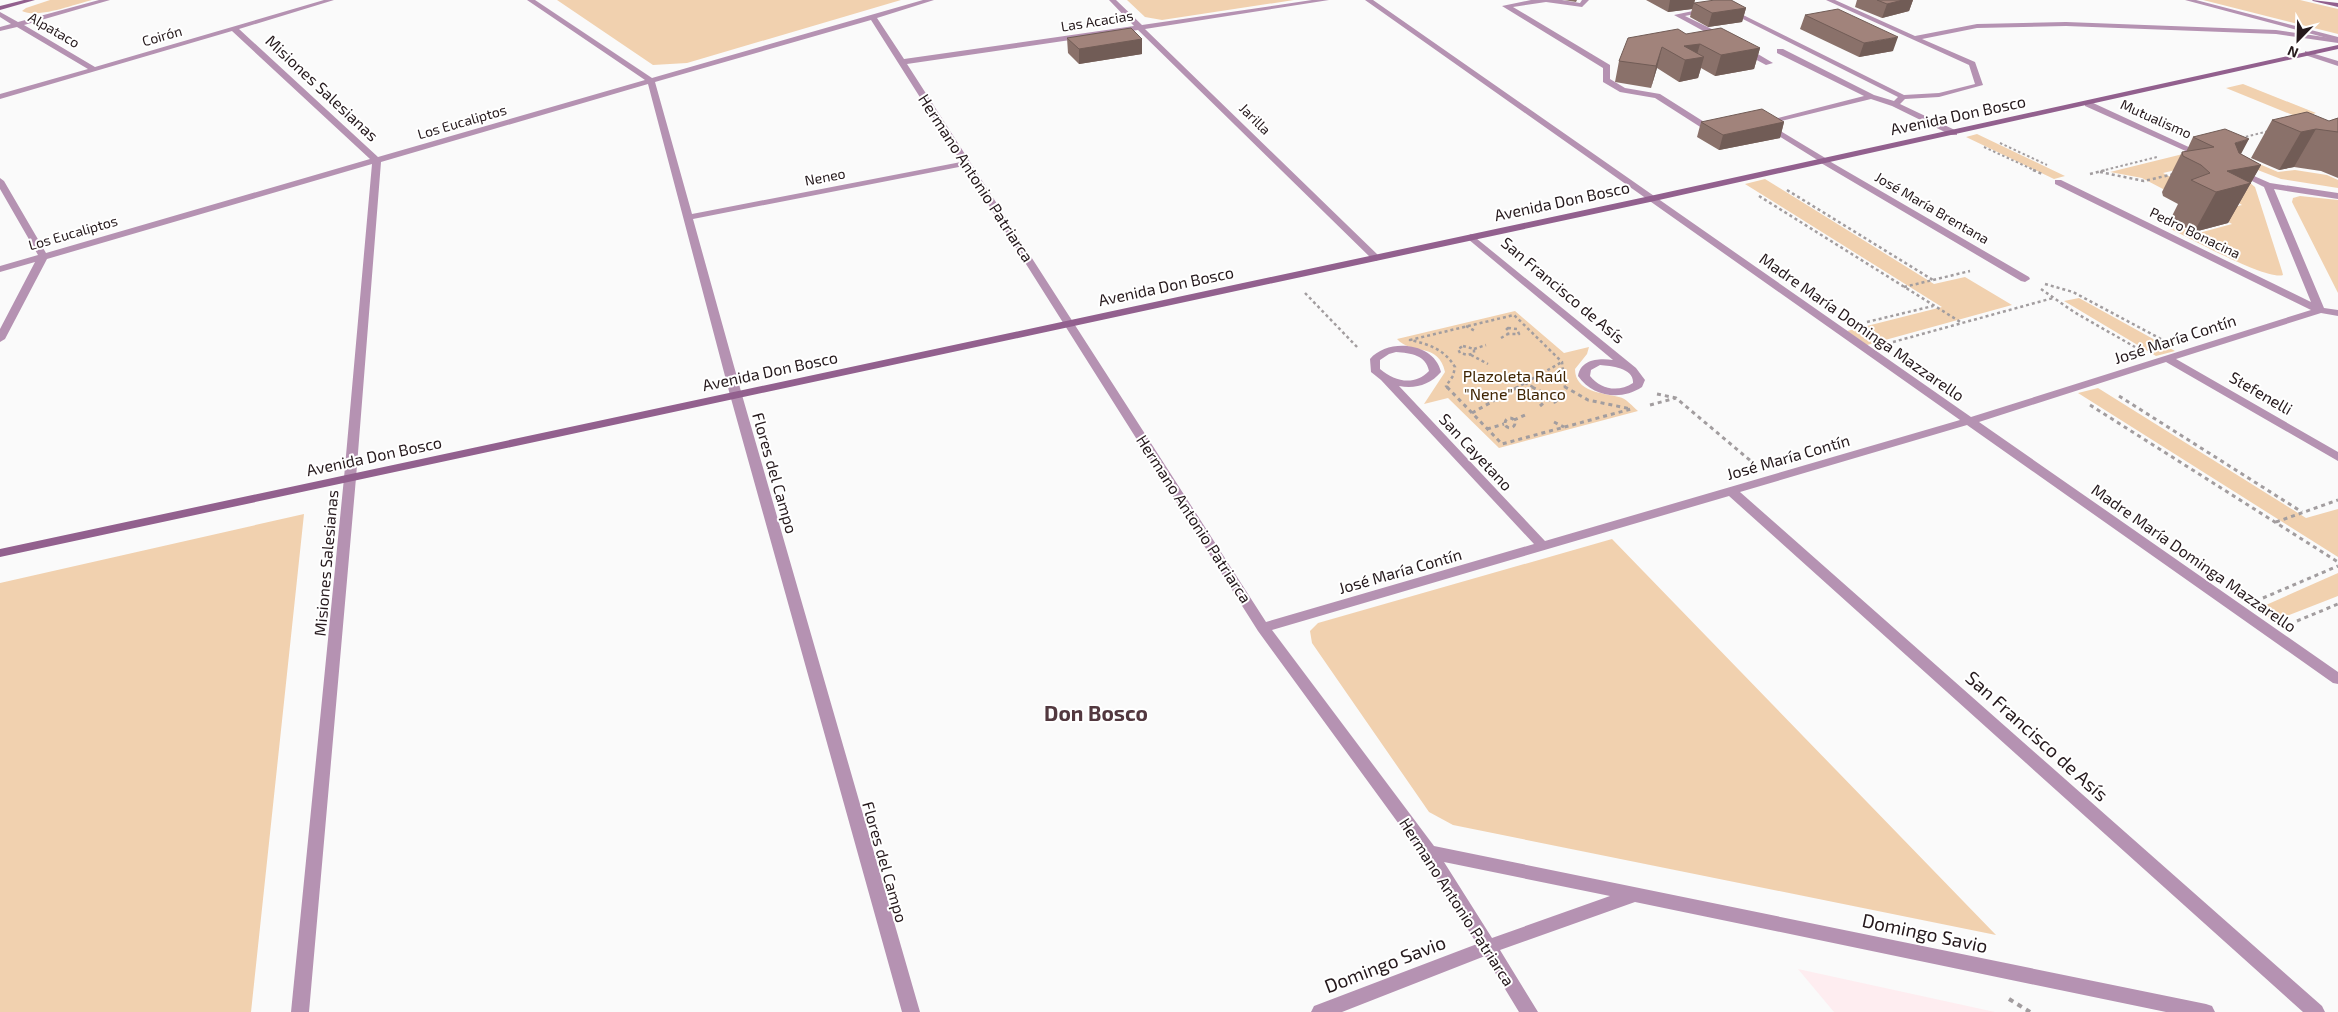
<svg xmlns="http://www.w3.org/2000/svg" width="2338" height="1012" font-family="'Exo 2',sans-serif">
<style>
.built{fill:#feedf0}
.green{fill:#f1d1af}
.lines{fill:none;stroke-linecap:round;stroke-linejoin:round}
.path-far3{stroke:#a29d9f;stroke-width:2;stroke-dasharray:2.5 2.5;stroke-linecap:butt}
.path-far2{stroke:#a29d9f;stroke-width:2.5;stroke-dasharray:3 3;stroke-linecap:butt}
.path-far1{stroke:#a29d9f;stroke-width:3;stroke-dasharray:4 4;stroke-linecap:butt}
.path{stroke:#a29d9f;stroke-width:4;stroke-dasharray:5 5;stroke-linecap:butt}
.service{fill:#b592b2;fill-rule:evenodd}
.minor{fill:#b592b2;fill-rule:evenodd}
.secondary{fill:#92608e;fill-rule:evenodd}
.wall{fill:#8a716a}
.shaded-wall{fill:#715c56}
.building{fill:#a1837b;stroke:#715c56}
.labels{text-anchor:middle;stroke-width:4;stroke-linejoin:round;paint-order:stroke}
.far-street-label{font-size:14px;fill:#25191c;stroke:#fff}
.street-label{font-size:16px;fill:#25191c;stroke:#fff}
.park-label{font-size:16px;fill:#402502;stroke:#fff}
.near-street-label{font-size:19px;fill:#25191c;stroke:#fff}
.district-label{font-size:21px;font-weight:bold;fill:#52383f;stroke:#fff}
</style>
<rect width="100%" height="100%" fill="#fafafa"/>
<path class="built" d="M1798 969 1995 1012H1834Z"/>
<path class="green" d="M50 0H92C75 4 38 19 22 11L26 8Z
M557 0H901L687 63 653 65Z
M1127 0H1294L1162 20 1145 17Z
M2203 0H2300L2338 9V34Z
M2243 84 2316 113 2300 118 2226 88Z
M1977 134 2065 176 2054 179 1966 137Z
M2183 154 2205 163 2163 173 2184 184 2163 189 2142 178 2110 172Z
M2250 160 2278 172 2295 170 2327 175 2338 180V188L2281 179 2237 162Z
M2244 178 2255 187 2282 271 2283 275C2268 281 2189 238 2171 229L2169 221 2195 234 2232 224 2211 212 2242 205 2222 193Z
M1765 179 1934 284 1965 277 2012 305 1867 345 1847 331 1942 307 1745 184Z
M2300 196 2338 200V293L2292 202 2293 198Z
M2079 298 2175 351 2156 356 2064 301Z
M1515 311 1564 353 1589 347 1587 354 1575 369C1575 392 1603 393 1619 397 1626 398 1633 407 1638 411L1499 448 1448 398 1424 404 1445 372C1439 342 1411 355 1397 339Z
M2098 388 2306 518 2338 509V557L2078 393Z
M304 514 251 1012H0V583Z
M1612 539 1996 935 1453 825 1429 812 1312 643 1310 631 1318 623Z
M2338 573V596L2274 621 2257 609Z"/>
<g class="lines">
<path class="path-far3" d="M2241 138 2269 131
M2000 143 2047 165
M1984 147 2036 171
M2101 171 2157 157"/>
<path class="path-far2" d="M2033 170 2042 174
M2100 172 2144 181 2174 174
M2090 174 2106 170
M1787 190 1933 280
M1759 196 1962 323
M2045 284 2073 292 2161 339
M1904 287 1970 271
M2041 289 2074 312 2135 347
M1305 293 1358 348
M1867 322 1933 306
M1466 326 1475 331
M1508 328 1517 329 1519 334H1508L1506 330Z
M1501 338 1508 334
M1893 342 2053 298
M1463 346 1474 349V353L1468 355 1460 353 1458 349Z
M1474 349 1486 345
M1471 355 1488 364
M1525 383 1535 388
M1448 388 1446 386 1453 376 1455 367C1445 350 1429 344 1410 340L1514 315 1562 362 1565 388
M1516 388 1562 362"/>
<path class="path-far1" d="M1447 387 1502 444 1631 409 1588 400 1565 387
M1532 387 1548 395
M1548.5 398a4.5 4.5 0 1 1 9 0a4.5 4.5 0 1 1-9 0Z
M1657 394 1676 398 1752 462
M2119 396 2302 512
M1650 405 1676 398
M2090 405 2338 562
M1540 406 1548 399
M1472 413 1518 387
M1505 423a5 5 0 1 1 10 0a5 5 0 1 1-10 0Z
M1514 420 1525 415
M1554 422 1564 427
M1487 429 1504 424
M2276 522 2338 500
M2263 598 2338 566
M2297 621 2338 604"/>
<path class="path" d="M2009 999 2030 1012"/>
<path class="service" d="M1531 0H1562L1580 3 1582 0H1589L1582 7 1546 2 1513 7 1610 65V79L1625 88 1660 94 1709 125 1715 124 1719 127 1715 130H1705L1655 98 1620 92 1603 82V68L1502 6Z
M1826 0H1835L1915 36 1977 24 2066 22 2276 30 2338 39V43L2276 34 2066 26 1977 28 1922 39 1975 62 1983 85 1939 97 1905 99 1900 104 1957 131V135H1951L1892 106 1871 99 1769 124 1827 159 1828 161 1824 164 1758 123 1864 96 1777 53V49H1783L1874 95 1894 101 1898 97 1727 11V9H1731L1904 95 1939 93 1975 84 1969 65Z
M1707 8 1709 9V11L1685 16 1726 36V40H1720L1674 15Z
M1740 47H1746L1773 63 1766 65 1740 51Z"/>
<path class="minor" d="M99 0H110L24 25 95 67 324 0H334L239 29 378 157 645 80 527 0H535L652 78 923 0H934L877 18 904 59 1134 26 1109 0H1116L1142 25 1312 0H1329L1145 29 1379 256 1381 258 1376 261 1373 260 1138 30 907 64 1266 622 1534 544 1381 380 1371 372 1370 359C1388 338 1434 342 1441 372 1430 385 1415 389 1399 386L1545 541 1960 420 1365 0H1373L1971 417 2311 310 2055 184V180H2061L2311 302 2264 187 2234 172 2238 169 2270 183 2338 193V199L2274 189 2324 308 2338 310V316L2321 313 2176 359 2338 452V461L2166 362 1979 422 2338 672V684L2333 683 1967 425 1740 492 2322 1006 2325 1012H2303L1729 496 1272 630 1434 846 2206 1004 2212 1006 2215 1012H2166L1635 902 1500 950 1538 1012H1519L1485 956 1342 1012H1311L1314 1006 1477 944 1423 857 1258 631 964 166 693 219 742 395 920 1012H902L730 395 648 84 381 162 356 478 309 1012H291L344 478 372 164 47 259 5 339 0 342V329L35 262 0 272V266L38 255 0 189V178L4 181 46 253 370 159 232 31 0 99V94L88 69 17 27 0 31V27L11 24 0 17V12L18 22ZM871 20 961 162 692 214 655 82ZM1396 352C1411 353 1426 355 1429 371 1415 386 1395 382 1380 369V360L1389 354ZM1444 862 1610 896 1492 938Z
M2185 0H2196L2338 37V41Z
M2305 51 2338 61V66L2305 55Z
M2085 102H2091L2206 155 2199 157 2085 106Z
M1824 158 2029 277 2030 279 2025 282 2021 281 1821 163 1820 161Z
M1471 234 1636 368 1645 380 1642 387C1621 401 1593 397 1578 376 1581 359 1599 358 1613 360L1468 239 1466 237ZM1600 365C1611 366 1634 368 1633 383 1618 393 1600 389 1590 376L1591 370Z"/>
<path class="secondary" d="M24 0H35L0 10V6Z
M2312 0 2338 3V7L2313 1Z
M2338 45V49L1650 202 0 557V549L1650 196Z"/>
</g>
<path class="wall" d="M1564 0H1577L1576 2Z
M1646 0H1695L1694 3 1746 8 1742 22 1708 27 1690 17 1692 9 1668 12Z
M1857 0H1913L1909 11 1882 18 1855 7Z
M1805 15 1893 51 1859 57 1800 29Z
M1686 34 1760 48 1754 69 1715 76 1701 68 1698 78 1679 82 1657 68 1651 88 1615 82 1619 61Z
M1067 38 1142 39V54L1079 64 1068 53Z
M2338 118V178L2321 171 2294 167 2279 170 2251 158 2272 120 2329 121Z
M1701 122H1784L1780 138 1719 150 1697 137Z
M2193 137 2241 154 2261 165 2228 223 2194 232 2170 220 2178 204 2163 196 2162 192 2182 152H2186Z"/>
<path class="shaded-wall" d="M1670 0H1695L1692 9 1668 12Z
M1903 0H1913L1909 11 1882 18 1887 4Z
M1746 8 1742 22 1708 27 1712 13Z
M1898 37 1893 51 1859 57 1864 43Z
M1142 39V54L1079 64V49Z
M1700 44 1696 58 1704 57 1698 78 1679 82 1685 60 1684 46Z
M1662 47 1657 68 1651 88 1656 66Z
M1760 48 1754 69 1715 76 1721 55Z
M1784 122 1780 138 1719 150 1723 135Z
M2316 129 2294 167 2279 170 2301 132Z
M2249 139 2233 169 2261 165 2228 223 2194 232 2216 192 2235 143Z"/>
<path class="building" d="M1715 0H1731L1746 8 1712 13 1694 3Z
M1877 0H1903L1887 4Z
M1838 9 1898 37 1864 43 1805 15Z
M1131 28 1142 39 1079 49 1067 38Z
M1721 28 1760 48 1721 55 1700 44 1684 46 1704 57 1685 60 1662 47 1656 66 1619 61 1628 38 1678 29 1686 34Z
M1762 109 1784 122 1723 135 1701 122Z
M2307 112 2329 121 2338 118V132L2316 129 2301 132 2272 120Z
M2225 129 2249 139 2235 143 2239 153 2261 165 2227 171 2251 183 2216 192 2191 180 2210 173 2201 165 2183 156 2182 152 2214 147 2193 137Z"/>
<g class="labels">
<g class="far-street-label">
<text transform="translate(1097 21) rotate(-9)" y="5">Las Acacias</text>
<text transform="translate(54 30) rotate(30)" y="5">Alpataco</text>
<text transform="translate(162 36) rotate(-16)" y="5">Coirón</text>
<text transform="translate(1255 119) rotate(45)" y="5">Jarilla</text>
<text transform="translate(2156 119) rotate(24)" y="5">Mutualismo</text>
<text transform="translate(462 122) rotate(-16)" y="5">Los Eucaliptos</text>
<text transform="translate(825 177) rotate(-11)" y="5">Neneo</text>
<text transform="translate(1932 208) rotate(30)" y="5">José María Brentana</text>
<text transform="translate(73 233) rotate(-16)" y="5">Los Eucaliptos</text>
<text transform="translate(2195 233) rotate(26)" y="5">Pedro Bonacina</text>
</g>
<g class="street-label">
<text transform="translate(322 88) rotate(43)" y="6">Misiones Salesianas</text>
<text transform="translate(1958 115) rotate(-12)" y="6">Avenida Don Bosco</text>
<text transform="translate(976 178) rotate(57)" y="6">Hermano Antonio Patriarca</text>
<text transform="translate(1562 201) rotate(-12)" y="6">Avenida Don Bosco</text>
<text transform="translate(1166 286) rotate(-12)" y="6">Avenida Don Bosco</text>
<text transform="translate(1563 290) rotate(40)" y="6">San Francisco de Asís</text>
<text transform="translate(1862 327) rotate(35)" y="6">Madre María Dominga Mazzarello</text>
<text transform="translate(2175 339) rotate(-18)" y="6">José María Contín</text>
<text transform="translate(770 371) rotate(-12)" y="6">Avenida Don Bosco</text>
<text transform="translate(2261 393) rotate(30)" y="6">Stefenelli</text>
<text transform="translate(1476 452) rotate(47)" y="6">San Cayetano</text>
<text transform="translate(374 456) rotate(-12)" y="6">Avenida Don Bosco</text>
<text transform="translate(1788 457) rotate(-16)" y="6">José María Contín</text>
<text transform="translate(775 473) rotate(74)" y="6">Flores del Campo</text>
<text transform="translate(1194 519) rotate(57)" y="6">Hermano Antonio Patriarca</text>
<text transform="translate(2194 558) rotate(35)" y="6">Madre María Dominga Mazzarello</text>
<text transform="translate(326 563) rotate(-85)" y="6">Misiones Salesianas</text>
<text transform="translate(1400 571) rotate(-16)" y="6">José María Contín</text>
<text transform="translate(885 862) rotate(74)" y="6">Flores del Campo</text>
<text transform="translate(1457 902) rotate(57)" y="6">Hermano Antonio Patriarca</text>
</g>
<g class="park-label">
<text x="1515" y="382">Plazoleta Raúl<tspan x="1515" dy="18">"Nene" Blanco</tspan></text>
</g>
<g class="near-street-label">
<text transform="translate(2037 736) rotate(42)" y="7">San Francisco de Asís</text>
<text transform="translate(1925 933) rotate(12)" y="7">Domingo Savio</text>
<text transform="translate(1385 964) rotate(-21)" y="7">Domingo Savio</text>
</g>
<g class="district-label">
<text x="1096" y="721">Don Bosco</text>
</g>
</g>
<g transform="translate(2298 40) rotate(203)" stroke="#ffffff" stroke-width="4" paint-order="stroke">
<path d="M0-4L9 19L0 12L-9 19Z" fill="#25191c"/>
<text y="-8" font-size="14" font-weight="bold" text-anchor="middle" fill="#25191c">N</text>
</g>
</svg>
